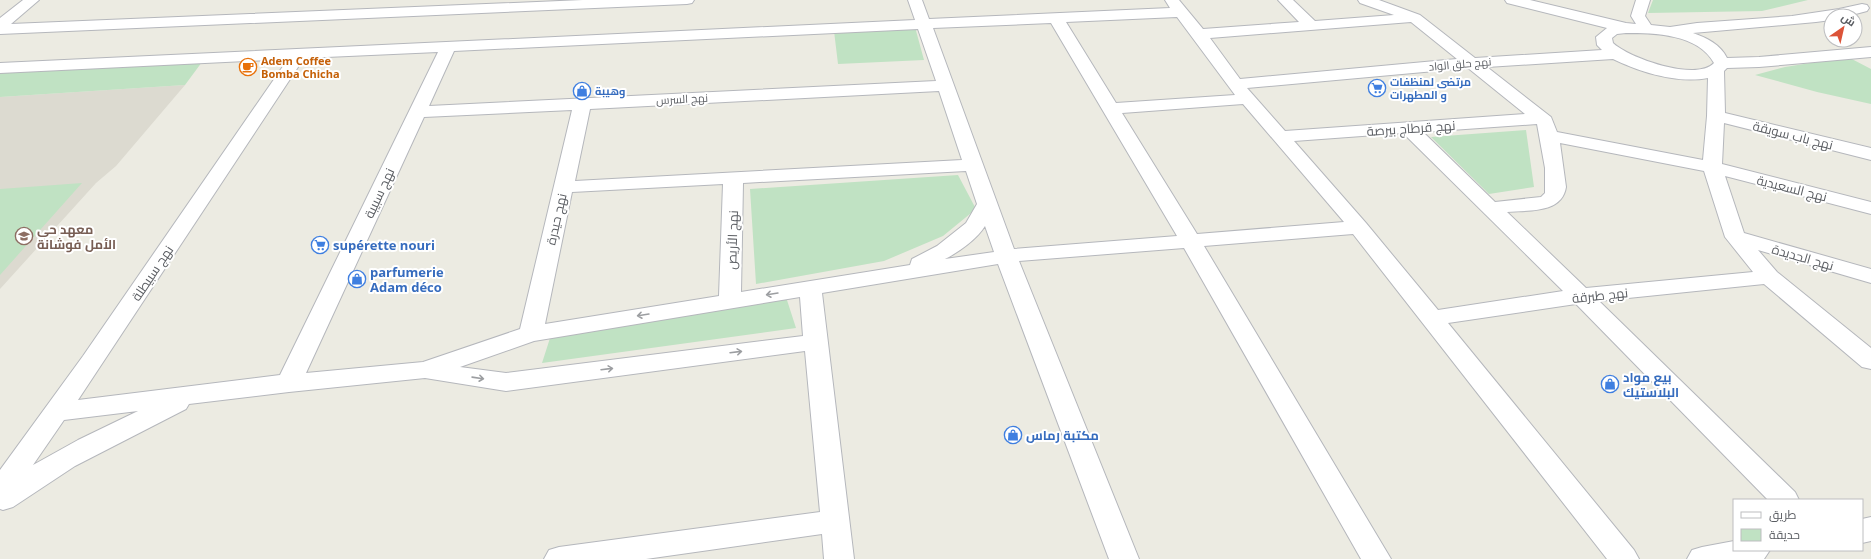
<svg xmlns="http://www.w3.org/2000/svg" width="1871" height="559" font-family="'Open Sans',Cairo,sans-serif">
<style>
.education{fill:#dcdad0}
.green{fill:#c0e2c3}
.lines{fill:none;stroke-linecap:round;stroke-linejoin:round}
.minor-casing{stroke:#b5b7bc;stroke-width:2}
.minor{fill:#fff;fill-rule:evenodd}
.oneway{stroke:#9c9ea1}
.labels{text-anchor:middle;stroke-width:4;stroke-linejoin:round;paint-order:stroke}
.far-food-label{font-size:11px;font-weight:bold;fill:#c56008;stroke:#fff;text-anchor:start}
.far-street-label{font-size:11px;fill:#5a5d62;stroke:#fff}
.far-shop-label{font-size:11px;font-weight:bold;fill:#366cbe;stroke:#fff;text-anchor:start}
.street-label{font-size:13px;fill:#5a5d62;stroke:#fff}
.education-label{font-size:13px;font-weight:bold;fill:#785e54;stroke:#fff;text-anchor:start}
.shop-label{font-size:13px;font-weight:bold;fill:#366cbe;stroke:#fff;text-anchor:start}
</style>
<rect width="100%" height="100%" fill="#ecebe2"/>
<path class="education" d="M185 85 116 166 96 183 0 289V97Z"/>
<path class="green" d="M1653 0H1808L1762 11 1648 13Z
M915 27 924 60 838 64 834 31Z
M1848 57 1871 69V104L1817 92 1755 75 1785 67Z
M202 62 185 85 0 97V72Z
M1526 130 1534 187 1489 194 1431 137Z
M958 175 976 209 943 236 884 261 756 284 750 189Z
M82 183 0 275V189Z
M786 297 796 328 542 363 551 335Z"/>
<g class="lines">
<defs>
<path id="minor" d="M23 0H39L11 24 583 0H694L692 3 687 4 0 34V18Z
M908 0H922L929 19 1170 8 1165 0H1179L1203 29 1299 22 1278 0H1293L1315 21 1394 15 1360 3 1358 0H1379L1420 15 1475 58 1602 50 1597 45 1596 37 1607 28 1507 3 1505 0H1530L1626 23 1636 24 1631 16 1636 0H1650L1645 16 1651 25 1670 27 1697 23 1792 16 1839 9 1862 4 1867 5 1869 8 1867 11 1848 16H1831V20L1816 22 1693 33C1707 38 1720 44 1727 58L1759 57 1871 47V57L1759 67 1727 68 1724 71 1725 113 1871 148V160L1724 123 1722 164 1871 202V214L1725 176 1744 233 1871 269V283L1758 250 1777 272 1871 348V369L1862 367 1764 284 1599 301 1795 492 1799 500H1768L1576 304 1448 323 1634 550 1639 559H1607L1353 234 1204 246 1391 559H1361L1184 248 1019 261 1139 559H1109L998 264 822 293 854 559H824L822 534 646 559H544L549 550 559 547 820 512 805 351 506 391 425 378 289 392 189 404 186 409 75 466 13 507 3 510 0 509V470L83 356 288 59 0 73V63L915 20ZM1177 17 1235 95 1116 103 1066 22ZM1411 22 1457 59 1240 79 1210 38ZM1051 23 1177 236 1014 249 933 28ZM918 29 936 81 429 106 454 51ZM1626 33C1655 33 1698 34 1714 63 1696 82 1629 58 1613 43L1612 38 1617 34ZM438 52 280 375 78 400 304 58ZM1613 59C1640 72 1677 84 1708 78L1707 116 1703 160 1557 132 1551 117 1487 67ZM1468 68 1525 114 1285 131 1247 88ZM939 91 962 160 575 181 590 109ZM1243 104 1344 222 1197 234 1122 113ZM572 110 520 329 423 362 306 373 424 117ZM1537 124 1545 168V193L1541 197 1495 202 1423 132ZM1403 133 1563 291 1438 310 1366 223 1294 141ZM1560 143 1704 171 1725 237 1753 272 1586 288 1507 212C1527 210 1562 214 1566 187ZM966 171 977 204 966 223 937 246 912 259 910 265 741 292 743 183ZM723 184 719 296 545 324 572 192ZM985 226 994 252 945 259C959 252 977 239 985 226ZM800 297 803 336 506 373 460 367 534 341ZM138 411 78 440 33 465 64 420Z
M1871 517V541L1862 543V519Z
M1734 541V550H1770L1764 559H1687L1692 550 1702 547Z"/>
</defs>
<use href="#minor" class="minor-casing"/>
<use href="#minor" class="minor"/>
</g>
<defs><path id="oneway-shaft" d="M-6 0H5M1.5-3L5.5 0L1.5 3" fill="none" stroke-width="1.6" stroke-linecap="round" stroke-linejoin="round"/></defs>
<g class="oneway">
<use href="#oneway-shaft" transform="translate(772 294) rotate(171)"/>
<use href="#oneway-shaft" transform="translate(643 315) rotate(171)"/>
<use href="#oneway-shaft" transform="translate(736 352) rotate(-7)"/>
<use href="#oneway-shaft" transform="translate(607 369) rotate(-7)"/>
<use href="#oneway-shaft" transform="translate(478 378) rotate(8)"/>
</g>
<defs>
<symbol id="cafe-ring" viewBox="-11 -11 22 22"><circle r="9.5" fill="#fff" stroke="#e8710a" stroke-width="1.5"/><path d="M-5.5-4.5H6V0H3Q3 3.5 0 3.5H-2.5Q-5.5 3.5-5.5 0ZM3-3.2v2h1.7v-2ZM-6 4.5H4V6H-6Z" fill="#e8710a"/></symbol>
<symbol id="supermarket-ring" viewBox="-11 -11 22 22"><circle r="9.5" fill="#fff" stroke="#3f7fe0" stroke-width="1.5"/><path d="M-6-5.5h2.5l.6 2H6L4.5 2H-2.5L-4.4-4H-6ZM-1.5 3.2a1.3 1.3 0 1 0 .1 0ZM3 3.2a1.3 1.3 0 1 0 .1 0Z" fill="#3f7fe0"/></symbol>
<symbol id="shop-ring" viewBox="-11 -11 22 22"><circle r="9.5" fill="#fff" stroke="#3f7fe0" stroke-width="1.5"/><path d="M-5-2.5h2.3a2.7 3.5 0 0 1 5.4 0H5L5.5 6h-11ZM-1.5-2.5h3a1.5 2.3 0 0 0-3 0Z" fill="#3f7fe0"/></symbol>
<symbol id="school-ring" viewBox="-11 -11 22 22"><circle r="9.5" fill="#fff" stroke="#8d6e63" stroke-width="1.5"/><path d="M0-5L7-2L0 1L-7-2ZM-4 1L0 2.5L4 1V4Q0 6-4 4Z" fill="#8d6e63"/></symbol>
</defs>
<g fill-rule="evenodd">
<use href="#cafe-ring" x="238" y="57" width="20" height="20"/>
<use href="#supermarket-ring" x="1367" y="78" width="20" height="20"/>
<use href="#shop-ring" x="572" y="81" width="20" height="20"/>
<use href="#school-ring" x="14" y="226" width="20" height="20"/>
<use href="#supermarket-ring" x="310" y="235" width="20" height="20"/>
<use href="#shop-ring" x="347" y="269" width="20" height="20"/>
<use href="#shop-ring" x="1600" y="374" width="20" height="20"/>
<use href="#shop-ring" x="1003" y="425" width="20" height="20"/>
</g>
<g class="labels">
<g class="far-food-label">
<text x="261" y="65">Adem Coffee<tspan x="261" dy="13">Bomba Chicha</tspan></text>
</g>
<g class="far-street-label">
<text transform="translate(1460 64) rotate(-5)" y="4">نهج حلق الواد</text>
<text transform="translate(682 99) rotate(-3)" y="4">نهج السرس</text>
</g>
<g class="far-shop-label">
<text x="1390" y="86">مرتضى لمنظفات<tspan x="1390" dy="13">و المطهرات</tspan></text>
<text x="595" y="95">وهيبة</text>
</g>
<g class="street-label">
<text transform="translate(1411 128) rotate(-4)" y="5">نهج قرطاج بيرصة</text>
<text transform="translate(1793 135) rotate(14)" y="5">نهج باب سويقة</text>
<text transform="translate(1792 188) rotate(14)" y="5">نهج السعيدية</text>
<text transform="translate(379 193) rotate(-65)" y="5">نهج سبيبة</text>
<text transform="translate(556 219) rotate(-77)" y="5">نهج حيدرة</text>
<text transform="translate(732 240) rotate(-88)" y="5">نهج الأريص</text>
<text transform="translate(1803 257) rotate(16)" y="5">نهج الجديدة</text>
<text transform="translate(152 273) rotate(-56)" y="5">نهج سبيطلة</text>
<text transform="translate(1600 295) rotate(-6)" y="5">نهج طبرقة</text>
</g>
<g class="education-label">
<text x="37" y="234">معهد حي<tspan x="37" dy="15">الأمل فوشانة</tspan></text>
</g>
<g class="shop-label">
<text x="333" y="250">supérette nouri</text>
<text x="370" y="277">parfumerie<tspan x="370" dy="15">Adam déco</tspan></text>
<text x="1623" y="382">بيع مواد<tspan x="1623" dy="15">البلاستيك</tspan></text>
<text x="1026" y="440">مكتبة رماس</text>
</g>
</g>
<rect x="1733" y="499" width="130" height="52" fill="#ffffff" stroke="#bdbec0"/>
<rect x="1741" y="512" width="20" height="6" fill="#ffffff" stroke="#bdbec0"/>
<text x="1769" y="519" font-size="12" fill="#5a5d62">طريق</text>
<rect x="1741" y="529" width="20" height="12" fill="#c0e2c3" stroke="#bdbec0"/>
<text x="1769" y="539" font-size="12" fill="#5a5d62">حديقة</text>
<g transform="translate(1843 28) rotate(34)"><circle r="19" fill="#ffffff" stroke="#bdbec0"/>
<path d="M0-3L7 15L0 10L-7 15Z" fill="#dc5338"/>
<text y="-6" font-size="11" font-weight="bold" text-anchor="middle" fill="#5a5d62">ش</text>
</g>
</svg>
